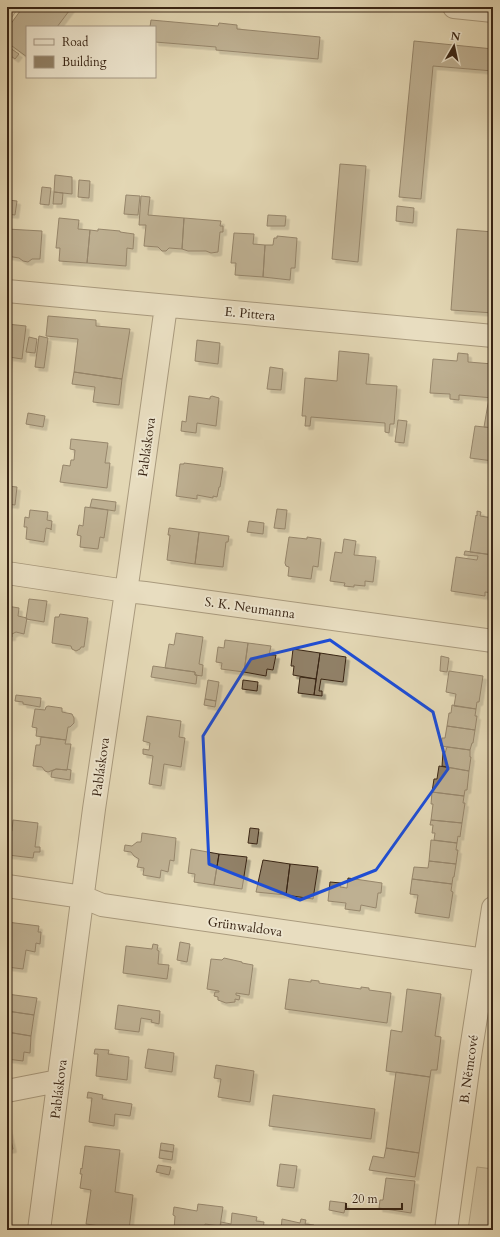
<svg xmlns="http://www.w3.org/2000/svg" width="500" height="1237" font-family="Cardo,serif">
<style>
.green{fill:#c6b999;stroke:#7f6e56}
.building{fill:#918167;stroke:#382414;filter:url(#shadow)}
.lines{fill:none;stroke-linecap:round;stroke-linejoin:round}
.minor-casing{stroke:#63513c;stroke-width:24}
.minor{stroke:#ede5ce;stroke-width:22}
.marked{fill:none;stroke:#1d4ed8;stroke-width:3;stroke-linejoin:round}
.labels{text-anchor:middle;stroke-width:4;stroke-linejoin:round;paint-order:stroke}
.street-label{font-size:13px;fill:#382414;stroke:#ede5ce}
</style>
<defs>
<filter id="shadow"><feDropShadow dx="3.5" dy="3.5" stdDeviation="0" flood-color="#0004"/></filter>
</defs>
<rect width="100%" height="100%" fill="#e3d7b4"/>
<filter id="stains"><feTurbulence type="fractalNoise" baseFrequency=".005" numOctaves="4"/><feColorMatrix values="0 0 0 0 .2 0 0 0 0 .09 0 0 0 0 .02 0 0 0 .5 -.17"/></filter>
<radialGradient id="worn" r=".72"><stop offset=".6" stop-color="#630" stop-opacity="0"/><stop offset="1" stop-color="#630" stop-opacity=".3"/></radialGradient>
<path class="green" d="M7 7H19L7 24Z
M477 1167 493 1169V1230H468Z"/>
<path class="building" d="M23 7H72L57 27H27V57L12 46 10 48 19 54 15 59 7 53V29Z
M151 20 218 26 219 23 237 25V29L320 37 318 59 216 50V47L155 42V27H150Z
M414 41 493 49V71L433 66 421 199 399 197Z
M340 164 366 166 358 262 332 259Z
M55 175 72 177V194L54 192Z
M79 180 90 181 89 198 78 197Z
M42 187 51 188 49 205 40 204Z
M54 192 63 193 62 204H53Z
M126 195 140 196 138 215 124 214Z
M141 196 150 197 148 215 184 218 182 249 169 248 166 251H162L158 247 144 246 146 225H139Z
M8 200 17 201 15 215 7 214Z
M397 206 414 208 413 223 396 221Z
M268 215 286 216 285 226H267Z
M59 218 79 220 78 229 90 230 87 263 59 261 60 248H56Z
M184 218 221 221 220 226H223V232H220L218 252 211 253 206 251H188L182 249Z
M7 229 42 231 40 259H32L28 262 23 261 19 258 7 256Z
M98 229 120 231V232L134 234 133 249 127 248 126 266 87 263 90 230 98 231Z
M457 229 493 232V313L451 310Z
M234 233 254 234 253 244 265 245 263 277 235 275 236 263H231Z
M277 236 297 238 295 268H291L290 280 263 277 265 245H273L274 238H277Z
M48 316 96 320V326L130 329 122 379 74 372 78 339 46 336Z
M7 324 26 326 22 359 9 357 8 365H7Z
M39 336 48 338 44 368 35 367Z
M29 337 37 339 35 353 26 352Z
M197 340 220 343 218 364 195 361Z
M339 351 369 354 366 384 397 386 394 424H390L389 433 385 432V423L311 417 310 426H305L306 416H302L305 378 337 381Z
M458 353 468 354V362L493 364V398L459 395V400L450 399V394L430 393 433 359 457 361Z
M270 367 283 369 281 390 267 389Z
M74 372 122 379 119 405 93 402 95 387 72 384Z
M189 396 210 399V397L212 396 219 398 216 426 197 423 196 433 181 431 182 421 186 422Z
M489 398H493V428L484 427Z
M28 413 45 416 43 427 26 424Z
M398 420 407 421 404 443 395 442Z
M475 426 493 428V461L470 458Z
M71 439 108 443 105 463H110L107 488 60 482 63 465 70 466 71 460H74L75 450 70 449Z
M184 463 223 468 220 487H219L217 497 213 496V498L197 495V499L176 496 180 464H184Z
M7 486 17 487 15 505 7 504Z
M92 499 116 502 115 511 90 507Z
M85 507 108 510 104 538 100 537 98 549 80 547 81 536 77 535 79 525 83 526Z
M277 509 287 510 285 529 274 528Z
M30 510 48 512 47 520 52 521 51 530V529L46 528 44 542 26 539 27 527H24L25 517 29 518Z
M477 511 481 512 480 516 493 518V555L470 552 476 515 477 516Z
M249 521 264 523 263 534 247 532Z
M169 528 199 532 195 564 167 560 170 535H168Z
M199 532 229 536 228 542H226L223 567 195 564Z
M289 537 307 539V537L321 539 318 567 313 566 311 579 288 576 289 567 286 566 285 563Z
M344 539 356 541 354 555 376 557 373 582 365 581V586L354 585V587L344 586 345 583 330 581 335 552 342 553Z
M465 551 493 555V593L485 592V596L451 591 456 557 477 560 478 556 464 555Z
M29 599 47 601 44 622 26 619Z
M7 606 19 608 18 616 27 618 24 634 16 632 12 634V637H7Z
M60 614 88 618 84 647H81L80 649 76 651 72 649 71 646 52 643 55 617H59Z
M176 633 203 637 199 664 203 665 202 676 195 675V672L165 668 169 644 174 645Z
M225 640 248 643 244 672 221 669 222 663 216 662 218 647 224 648Z
M248 643 271 646 269 655H276L273 670 267 669 266 676 244 672Z
M293 649 320 653 316 679 293 675 294 666H291Z
M320 653 346 657 343 682 321 679 319 691H322V696L314 695Z
M441 656 449 658 447 672 440 671Z
M153 666 195 672V675H197L196 684 151 677Z
M449 671 483 676 479 702H477L476 709 454 706 456 694 446 692Z
M300 677 316 679 314 695 298 693Z
M208 680 219 682 216 701 205 699Z
M243 680 258 682 257 691 242 689Z
M16 695 41 698 40 707 23 704V702L15 701Z
M205 699 216 701 215 707 204 705Z
M452 705 476 709 475 716H477L475 730 447 726 449 713H451Z
M48 706 62 708V712L72 714 74 718V723L70 727H68L66 740 36 736 37 728 32 727 35 709 45 710 46 707Z
M147 716 181 721 179 737 185 738 181 767 164 764 161 786 149 784 153 756 143 754V749L149 750 150 743 143 741Z
M447 726 475 730 473 743H472L470 750 441 746 442 738H445Z
M41 737 66 740 65 744H71L67 770 56 769 48 772 45 771 42 767 33 766 36 745H40Z
M447 747 470 750V757H471L469 771 442 766 443 753H445Z
M439 766 469 771 467 790H465L464 796 432 792 434 779H437Z
M56 769 67 770V769L71 770 70 780 51 777 52 771Z
M432 792 464 796 463 803H465L462 823 431 820 433 804H431Z
M13 820 38 823 35 847H40V852H34L33 858 8 855 10 844H7V830L12 831Z
M431 820 462 823 460 837 458 836 457 843 434 840 435 833H432L433 825H430Z
M250 828 259 829 257 844 248 843Z
M142 833 176 838 174 861 170 860 168 872 161 870 160 878 143 875 144 868 137 867 139 859 134 856 131 852 124 851 125 845 132 846 137 842H141Z
M431 840 457 843 456 850H458L456 864 429 861Z
M191 849 219 854 214 885 194 882 195 874 188 873Z
M219 854 247 857 242 889 214 885Z
M263 860 290 864 286 895 256 892Z
M429 861 456 864 454 877H453L452 884 412 879 414 867 428 868Z
M290 864 318 867 313 899 286 895Z
M348 878 382 883 381 893H378L376 908 361 905 360 911 345 909 346 903 328 901 330 882 341 883 340 887 347 888Z
M412 879 452 884 451 891 453 892 449 918 415 913 418 895 410 894Z
M7 922 39 926 38 932H41L40 944 36 943 35 952 26 950 23 969 7 967Z
M180 942 190 944 187 962 177 960Z
M153 944 158 945 157 950 159 951 158 964 169 965 167 979 123 973 126 946 152 949Z
M224 958 242 962V963L253 965 249 995 236 993V995L240 996 239 1000 235 999V1002L226 1003 218 1000V997L214 996 215 992H219V991L207 989 211 959 222 960Z
M289 979 311 982V980L319 981V983L361 989V987L369 988V990L391 993 387 1023 285 1009Z
M407 989 441 994 435 1036 441 1037 437 1070H431L430 1077 386 1071 391 1030 402 1032Z
M7 994 37 998 34 1015 7 1011Z
M118 1005 160 1011 159 1024 151 1022 152 1020 141 1018 139 1032 115 1029Z
M7 1011 34 1015 31 1036 7 1032Z
M7 1032 31 1036 30 1053 24 1052 23 1061 7 1059Z
M95 1049 109 1050 108 1054 129 1057 127 1080 96 1076 98 1054H94Z
M148 1049 174 1053 172 1072 145 1068Z
M216 1065 254 1071 250 1102 218 1097 221 1079 214 1078Z
M396 1072 430 1077 419 1153 386 1148Z
M88 1092 103 1095 102 1099 132 1104 130 1116 115 1114 114 1126 89 1122 92 1098H87Z
M273 1095 375 1109 371 1139 269 1126Z
M7 1123 13 1149 7 1150Z
M161 1143 174 1145 173 1152 160 1150Z
M85 1146 120 1150 115 1192 133 1195 129 1230 86 1224 91 1190 80 1188 82 1174H80L81 1168 82 1169Z
M386 1148 419 1153 415 1177 369 1170 373 1156 384 1158Z
M160 1150 173 1152 172 1160 159 1158Z
M280 1164 297 1166 294 1188 277 1186Z
M158 1165 171 1167 169 1175 156 1172Z
M386 1178 415 1181 411 1213 379 1208 380 1200H383Z
M330 1201 346 1203 344 1213 329 1210Z
M198 1204 223 1207 220 1226 205 1224 204 1230H174L175 1216 173 1215 174 1207 197 1211Z
M232 1213 257 1217 256 1221 264 1222 263 1230H220L221 1222 231 1224Z
M282 1219 300 1223 301 1219 306 1220 305 1224 314 1225V1230H281Z"/>
<g class="lines">
<defs>
<path id="minor" d="M454 7 493 11
M7 291 493 336
M7 573 126 591 145 593 493 641
M7 886 83 897 102 905 485 960
M7 1091 58 1081
M39 1230 94 809 129 571 166 306
M446 1230 470 1056 493 908"/>
</defs>
<use href="#minor" class="minor-casing"/>
<use href="#minor" class="minor"/>
</g>
<path d="M0 0H500V1237H0ZM330 640 433 712 448 769 376 870 300 900 209 864 203 736 251 659Z" fill="#e3d7b4" fill-opacity=".55" fill-rule="evenodd"/>
<path class="marked" d="M330 640 433 712 448 769 376 870 300 900 209 864 203 736 251 659Z"/>
<g class="labels">
<g class="street-label">
<text transform="translate(250 313) rotate(5)" y="5">E. Pittera</text>
<text transform="translate(146 447) rotate(-82)" y="5">Pabláskova</text>
<text transform="translate(250 607) rotate(8)" y="5">S. K. Neumanna</text>
<text transform="translate(100 767) rotate(-82)" y="5">Pabláskova</text>
<text transform="translate(245 926) rotate(8)" y="5">Grünwaldova</text>
<text transform="translate(468 1069) rotate(-82)" y="5">B. Němcové</text>
<text transform="translate(58 1089) rotate(-83)" y="5">Pabláskova</text>
</g>
</g>
<rect width="500" height="1237" fill="none" stroke="#e3d7b4" stroke-width="24"/>
<rect x="8" y="8" width="484" height="1221" fill="none" stroke="#382414" stroke-width="2"/>
<rect x="12" y="12" width="476" height="1213" fill="none" stroke="#382414"/>
<rect x="26" y="26" width="130" height="52" fill="#ede5ce" stroke="#a59884"/>
<rect x="34" y="39" width="20" height="6" fill="#ede5ce" stroke="#a59884"/>
<text x="62" y="46" font-size="12" fill="#382414">Road</text>
<rect x="34" y="56" width="20" height="12" fill="#918167" stroke="#a59884"/>
<text x="62" y="66" font-size="12" fill="#382414">Building</text>
<g transform="translate(454 46) rotate(9)" stroke="#ede5ce" stroke-width="3" paint-order="stroke">
<path d="M0-3L7 15L0 10L-7 15Z" fill="#382414"/>
<text y="-6" font-size="11" font-weight="bold" text-anchor="middle" fill="#382414">N</text>
</g>
<path d="M346 1203v6h56v-6" fill="none" stroke="#382414" stroke-width="2"/>
<text x="352" y="1203" font-size="12" fill="#382414" stroke="#ede5ce" stroke-width="3" paint-order="stroke">20 m</text>
<rect width="100%" height="100%" filter="url(#stains)"/>
<rect width="100%" height="100%" fill="url(#worn)"/>
</svg>
